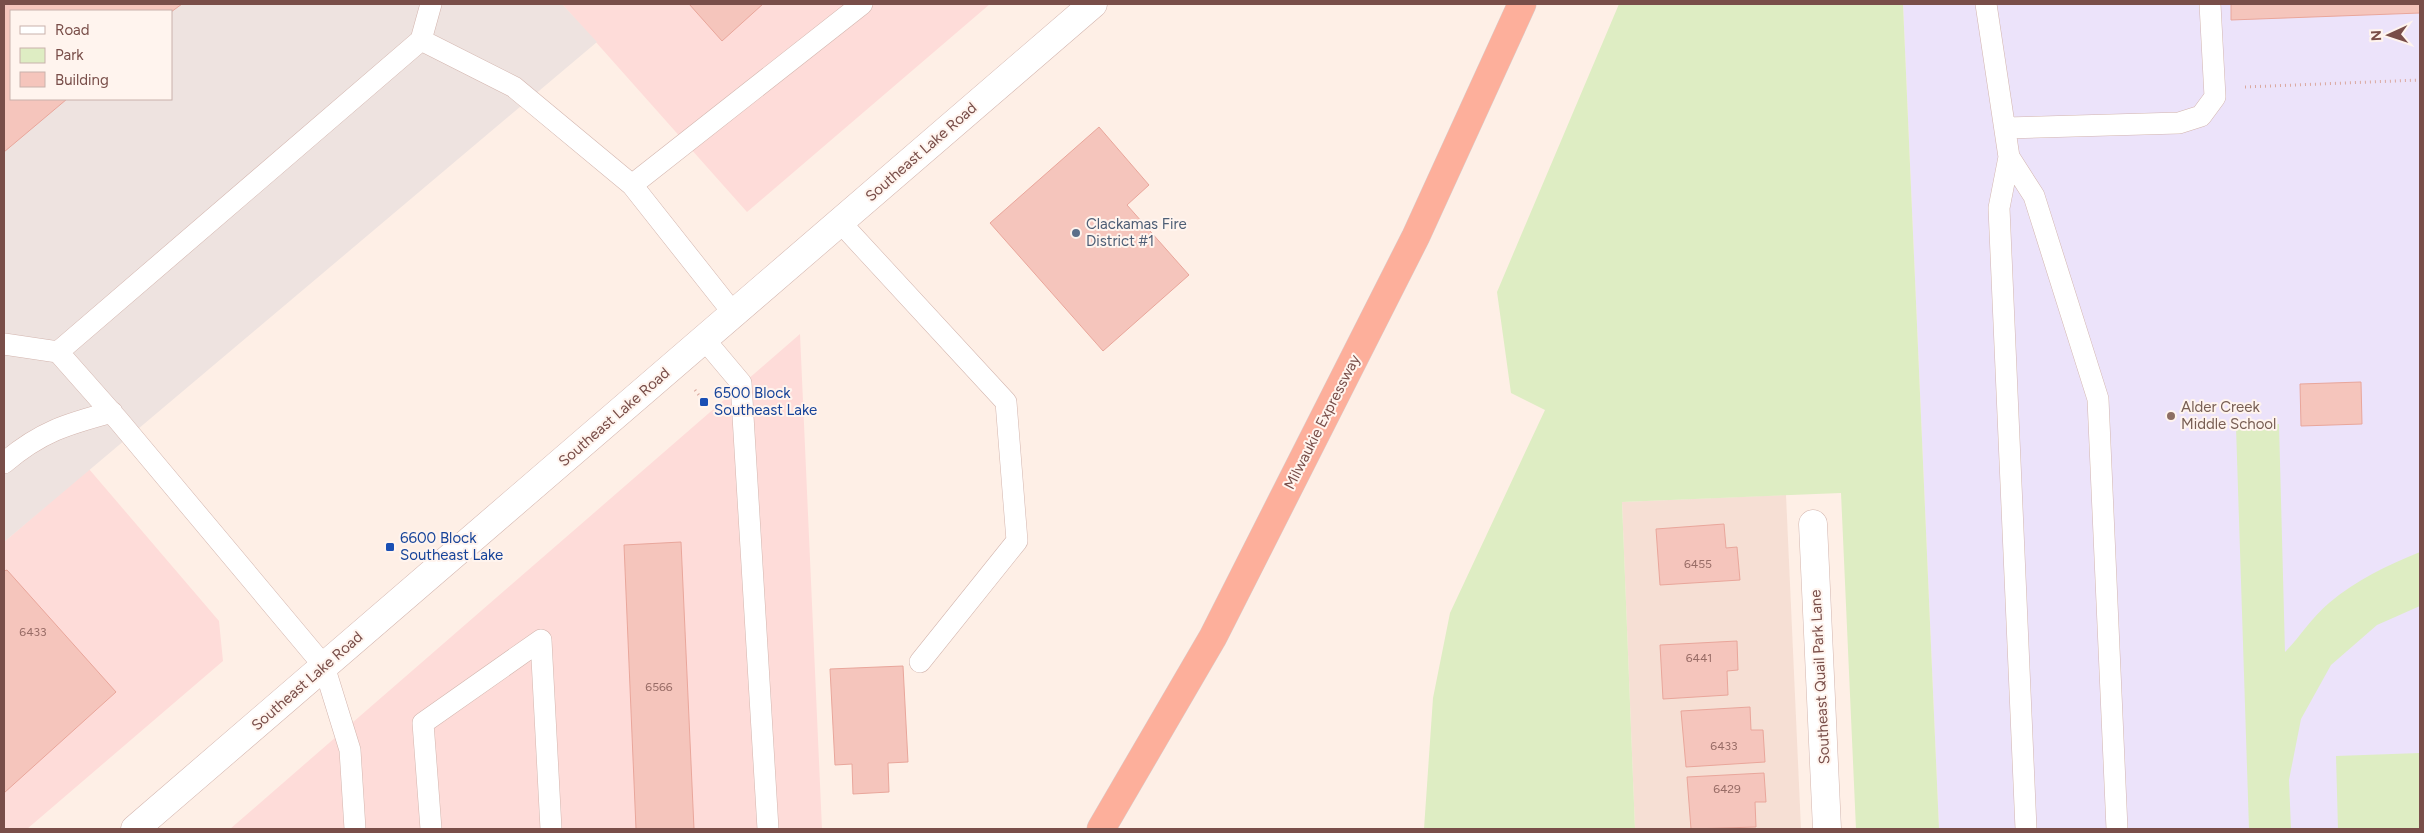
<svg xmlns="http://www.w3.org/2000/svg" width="2424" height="833" font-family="Figtree,sans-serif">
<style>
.residential{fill:#f6dfd4}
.commercial{fill:#fedcd9}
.industrial{fill:#eee3e0;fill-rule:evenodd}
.education{fill:#ece3fa}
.green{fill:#deedc3}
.building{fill:#f5c5bc;stroke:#e9a69b}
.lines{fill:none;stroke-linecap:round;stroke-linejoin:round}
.service-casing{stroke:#d3b5ae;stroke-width:22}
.minor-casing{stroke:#d3b5ae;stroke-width:29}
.tertiary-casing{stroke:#d3b5ae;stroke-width:29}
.trunk-casing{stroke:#d9cdcc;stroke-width:29}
.path{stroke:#daa89f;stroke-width:3;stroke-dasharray:1 4;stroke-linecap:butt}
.service{stroke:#fff;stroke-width:21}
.minor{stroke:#fff;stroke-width:28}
.tertiary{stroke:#fff;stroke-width:28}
.trunk{stroke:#fdaf9b;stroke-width:28}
.service-dot{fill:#5c6f8a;stroke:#fff4ee;stroke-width:2}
.transit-dot{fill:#1a4fb4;stroke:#fff4ee;stroke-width:2}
.education-dot{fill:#8d6e63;stroke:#fff4ee;stroke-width:2}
.labels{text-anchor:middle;stroke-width:4;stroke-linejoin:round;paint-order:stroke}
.number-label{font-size:12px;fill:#986c66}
.street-label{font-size:15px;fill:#794e49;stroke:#fff4ee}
.service-label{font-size:15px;fill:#4e5e75;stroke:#fff4ee;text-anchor:start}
.transit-label{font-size:15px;fill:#164399;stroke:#fff4ee;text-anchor:start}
.education-label{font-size:15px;fill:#785e54;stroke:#fff4ee;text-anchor:start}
</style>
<rect width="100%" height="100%" fill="#feefe6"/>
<path class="residential" d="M1786 495 1801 829H1635L1622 502Z"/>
<path class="commercial" d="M562 4H990L747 212Z
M800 334 822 829H230Z
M89 469 219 621 223 661 27 829H4V542Z"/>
<path class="industrial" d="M4 4H562L597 42 4 542ZM11 11H171V99H11Z"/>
<path class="education" d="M1903 4H2420V829H1939Z"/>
<path class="green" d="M1619 4H1903L1939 829H1856L1841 493 1622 502 1635 829H1424L1433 698 1450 613 1545 410 1511 393 1497 292Z
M2279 424 2285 652C2300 637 2312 617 2329 603 2356 580 2388 565 2420 552V606L2377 625 2331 665 2301 719 2289 780 2291 829H2249L2236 427Z
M2420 753V829H2338L2336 756Z"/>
<path class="building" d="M4 4H182L171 12 11 11V99H67L4 152Z
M689 4H763L722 41Z
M2231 4H2420V13L2231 20Z
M1099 127 1149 185 1127 205 1189 275 1103 351 990 223Z
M2361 382 2362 424 2301 426 2300 384Z
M1724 524 1726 548 1737 547 1740 580 1660 585 1656 529Z
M681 542 694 829H636L624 545Z
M7 570 116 692 4 793V571Z
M1737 641 1738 670 1727 671 1728 695 1663 699 1660 645Z
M903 666 908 762 888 763 889 792 853 794 852 764 835 765 830 669Z
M1750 707 1751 730H1763L1765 762 1686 767 1681 711Z
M1764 773 1766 802H1755L1756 827 1691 829 1687 777Z"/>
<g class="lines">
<defs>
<path id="service" d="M1986 4 2009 157 1999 208 2026 829
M421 40 431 4
M2005 128 2179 123 2201 116 2215 97 2210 4
M2009 157 2034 196 2098 399 2117 829
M840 222 1006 402 1017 541 920 662
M734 314 632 185 862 4
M704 339 741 383 768 829
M4 344 58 352
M4 463C40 432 67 424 112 412
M541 640 551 829
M355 829 350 750 324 666 119 421 58 352 421 40 514 87 632 185
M431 829 423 723 541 640"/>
<path id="minor" d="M1813 524 1827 829"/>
<path id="tertiary" d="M135 829 1093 4"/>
<path id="trunk" d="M1101 829 1213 637 1416 236 1522 4"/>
</defs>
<use href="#service" class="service-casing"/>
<use href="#minor" class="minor-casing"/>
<use href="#tertiary" class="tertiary-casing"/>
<use href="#trunk" class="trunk-casing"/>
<path class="path" d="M2245 87 2420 80
M695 390 704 402"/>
<use href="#service" class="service"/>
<use href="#minor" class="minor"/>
<use href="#tertiary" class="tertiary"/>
<use href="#trunk" class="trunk"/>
</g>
<circle class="service-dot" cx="1076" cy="233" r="5"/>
<g class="transit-dot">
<rect x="699" y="397" width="10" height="10" rx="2.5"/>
<rect x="385" y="542" width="10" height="10" rx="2.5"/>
</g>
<circle class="education-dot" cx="2171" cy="416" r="5"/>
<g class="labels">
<g class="number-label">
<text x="1698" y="568">6455</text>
<text x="33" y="636">6433</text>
<text x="1699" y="662">6441</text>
<text x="659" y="691">6566</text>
<text x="1724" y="750">6433</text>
<text x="1727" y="793">6429</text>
</g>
<g class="street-label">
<text transform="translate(921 152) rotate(-41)" y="5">Southeast Lake Road</text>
<text transform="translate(614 417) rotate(-41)" y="5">Southeast Lake Road</text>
<text transform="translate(1322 422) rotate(-63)" y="5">Milwaukie Expressway</text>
<text transform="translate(1820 677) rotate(-93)" y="5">Southeast Quail Park Lane</text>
<text transform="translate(307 681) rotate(-41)" y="5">Southeast Lake Road</text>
</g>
<g class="service-label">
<text x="1086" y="229">Clackamas Fire<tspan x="1086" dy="17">District #1</tspan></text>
</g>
<g class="transit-label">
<text x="714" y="398">6500 Block<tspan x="714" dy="17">Southeast Lake</tspan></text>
<text x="400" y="543">6600 Block<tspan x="400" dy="17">Southeast Lake</tspan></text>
</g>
<g class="education-label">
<text x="2181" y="412">Alder Creek<tspan x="2181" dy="17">Middle School</tspan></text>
</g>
</g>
<rect width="2424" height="833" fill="none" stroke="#794e49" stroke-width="10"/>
<rect x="10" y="10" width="162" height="90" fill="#fff4ee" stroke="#c9b2ac"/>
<rect x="20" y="26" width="25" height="8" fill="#ffffff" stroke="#c9b2ac"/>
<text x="55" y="35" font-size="15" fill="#794e49">Road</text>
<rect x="20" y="48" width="25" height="15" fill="#deedc3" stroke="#c9b2ac"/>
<text x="55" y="60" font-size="15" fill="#794e49">Park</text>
<rect x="20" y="72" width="25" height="15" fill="#f5c5bc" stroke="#c9b2ac"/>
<text x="55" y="85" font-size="15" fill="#794e49">Building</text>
<g transform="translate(2389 35) rotate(267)" stroke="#fff4ee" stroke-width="4" paint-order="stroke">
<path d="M0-4L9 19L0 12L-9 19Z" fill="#794e49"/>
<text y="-8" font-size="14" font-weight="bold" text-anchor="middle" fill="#794e49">N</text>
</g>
</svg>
